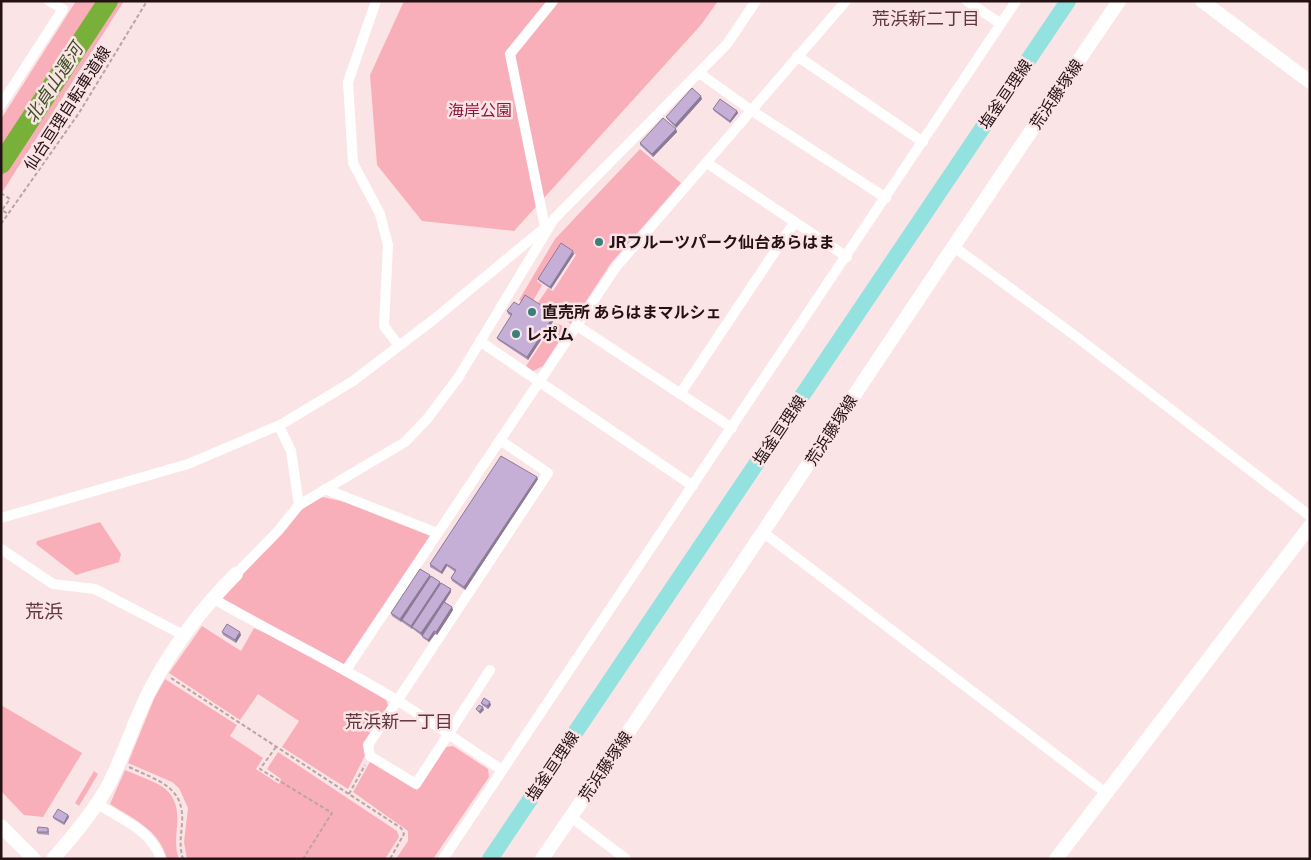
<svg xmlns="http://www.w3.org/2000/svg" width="1311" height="860" font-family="'Public Sans','Noto Sans JP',sans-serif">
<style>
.green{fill:#f9afb9}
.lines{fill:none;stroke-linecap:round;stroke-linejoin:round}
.river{stroke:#79b039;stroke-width:20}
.path{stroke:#baa4a6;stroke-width:2;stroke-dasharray:4 2.5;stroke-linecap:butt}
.street{stroke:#fff;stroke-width:10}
.secondary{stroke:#fff;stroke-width:14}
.primary{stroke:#94e2df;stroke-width:16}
.wall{fill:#aa96b9}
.shaded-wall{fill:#8b7a96}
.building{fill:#c6afd7;stroke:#8b7a96}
.poi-dot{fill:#38807d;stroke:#fbe4e6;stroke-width:2}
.labels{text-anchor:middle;stroke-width:5;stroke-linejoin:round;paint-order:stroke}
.street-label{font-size:16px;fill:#231113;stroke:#fbe4e6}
.park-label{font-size:16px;fill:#8c1639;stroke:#fbe4e6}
.poi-label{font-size:16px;font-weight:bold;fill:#231113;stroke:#fbe4e6;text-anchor:start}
.neighbourhood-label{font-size:18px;fill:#61363c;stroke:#fbe4e6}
.water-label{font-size:18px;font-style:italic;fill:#384e20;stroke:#fbe4e6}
.quarter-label{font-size:19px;fill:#61363c;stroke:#fbe4e6}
</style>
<rect width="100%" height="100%" fill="#fbe4e6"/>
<path class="green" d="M76 1H124L1 194V119Z
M404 1H718L700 26 514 231 422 221 377 165 370 75Z
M640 149 681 183 611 263 571 324 562 317 561 320 537 304 548 288 553 291 576 255 561 244 537 281 542 285 533 301 522 302 519 300 555 239Z
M555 323 568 328 543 366 533 371 526 366Z
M322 497 346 502 429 533 431 541 348 663 342 665 224 601 222 596 298 512Z
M100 522 121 554 119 562 76 575 36 544 37 541Z
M202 626 241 651 254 628 285 642 386 700 389 708 348 789 282 747 299 721 258 694 240 720 169 673Z
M165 679 237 725 230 736 263 758 256 769 279 784 281 779 267 769 278 752 397 831 399 837 385 859H187L184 842 188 808 179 788 172 782 128 763 154 699Z
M1 705 82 753 43 817 24 815 1 791Z
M453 746 488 769 489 777 433 859H396L408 841V831L353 792 371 760 417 790 446 747Z
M125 770C157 784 181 786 177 827 176 838 175 849 179 859H167C159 829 133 819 110 804Z
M94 771 98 774 79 806 75 803Z"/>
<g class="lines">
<path class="river" d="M1 164 108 1"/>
<path class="path" d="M1 193 10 199 2 210 8 214
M1 224 79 113 147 1
M171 678 401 828 404 834 390 859
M276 747 260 769 332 813 303 859
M129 767C158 781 185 786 182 824 181 836 179 847 183 859
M349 794 365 765"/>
<path class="street" d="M376 1 348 82 353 163 380 214 388 245 384 326 399 346
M967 1 1001 24
M797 56 923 142
M699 73 751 110 886 198
M1 105 63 9 49 1
M707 163 847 257
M545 227 510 54 553 1
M953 246 1074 335 1310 516
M576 325 732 428
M481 342 693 486
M680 394 794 223
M279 426 291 451 299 505
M325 489 437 533
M1 518 188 464 282 424 353 381 433 320 548 225
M764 533 1106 793
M1 549 53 584 95 589 185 636
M236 574 278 531 299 505 405 442 427 419 458 378 554 219 727 44 756 1
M212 598C273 633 335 663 395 699 431 721 466 747 502 770
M346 670 616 267 846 1
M490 670 416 784 370 756 368 745 548 473 500 440
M97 804C122 819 151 830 161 859
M571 817 626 859
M443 859 1016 1"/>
<path class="secondary" d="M1202 1 1310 82
M1 826 34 859
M53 859C74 835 95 810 110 782 126 750 136 715 153 684 175 644 204 606 236 574
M542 859C737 575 925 286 1119 1
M1056 859 1310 526"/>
<path class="primary" d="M490 859 1068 1"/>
</g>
<path class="wall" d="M702 99 676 128 667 119 666 117Z
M713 109 737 111 738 113 730 123 714 111Z
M676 129 677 132 653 157 640 145V143Z
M574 254 551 289 539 281 538 279Z
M519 305 555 314 556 317 528 360 498 340 497 338 511 316 508 314 507 311Z
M538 479 465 590 452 581 451 578 455 572 447 566 442 574 430 567V564Z
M430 577 451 592 445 602 452 607 453 610 437 635 435 634 429 642 423 638 422 636 413 629 412 628V629L402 622V621L401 622 392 616 391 613Z
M222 632 241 635 236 643 223 635Z
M481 703 491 705 488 709 482 705Z
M68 815 69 817 64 825 54 819 53 817Z
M48 828 49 831V835L38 834 37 832Z"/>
<path class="shaded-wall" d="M701 96 702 99 676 128 675 125Z
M737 111 738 113 730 123V121Z
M676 129 677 132 653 157 652 154Z
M573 251 574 254 551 289 550 287Z
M555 314 556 317 528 360 527 357Z
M537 477 538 479 465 590 464 587Z
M446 564 447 566 442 574 441 572Z
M430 575 431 578 401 622 400 619Z
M440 582 441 585 412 629 411 626Z
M451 589V592L422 636 421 633Z
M452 607 453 610 437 635 436 632Z
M434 631 435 634 429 642 428 640Z
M240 632 241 635 236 643 235 640Z
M490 702 491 705 488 709 487 706Z
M483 707 484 710 480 714 479 712Z
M68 815 69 817 64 825V823Z"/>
<path class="building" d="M692 88 701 96 675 125 666 117Z
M720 99 737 111 730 121 713 109Z
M663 118 676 129 652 154 640 143Z
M561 243 573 251 550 287 538 279Z
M525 295 555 314 527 357 497 338 512 314 507 311 514 302 519 305Z
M501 456 537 477 464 587 451 578 456 570 446 564 441 572 430 564Z
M420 569 430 575 400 619 391 613Z
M431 576 440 582 411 626 402 620Z
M441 583 451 589 421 633 412 627Z
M444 602 452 607 436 632 434 631 428 640 422 636Z
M227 624 240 632 235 640 222 632Z
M484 698 490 702 487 706 481 703Z
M479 705 483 707 479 712 476 709Z
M58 809 68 815 64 823 53 817Z
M38 827 48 828V832H37Z"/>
<g class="poi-dot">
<circle cx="599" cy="242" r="5"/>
<circle cx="532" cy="312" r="5"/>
<circle cx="516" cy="334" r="5"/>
</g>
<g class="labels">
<g class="street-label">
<text transform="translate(1005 94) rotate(-56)" y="6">塩釜亘理線</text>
<text transform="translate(1056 94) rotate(-56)" y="6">荒浜藤塚線</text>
<text transform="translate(67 108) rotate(-57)" y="6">仙台亘理自転車道線</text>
<text transform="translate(779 430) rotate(-56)" y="6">塩釜亘理線</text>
<text transform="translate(831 430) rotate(-57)" y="6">荒浜藤塚線</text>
<text transform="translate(552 766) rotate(-56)" y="6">塩釜亘理線</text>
<text transform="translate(605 766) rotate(-56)" y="6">荒浜藤塚線</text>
</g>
<g class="park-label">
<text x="480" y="116">海岸公園</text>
</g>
<g class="poi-label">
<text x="609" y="248">JRフルーツパーク仙台あらはま</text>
<text x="542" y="318">直売所 あらはまマルシェ</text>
<text x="526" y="340">レポム</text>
</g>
<g class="neighbourhood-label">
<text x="926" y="25">荒浜新二丁目</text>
<text x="399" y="728">荒浜新一丁目</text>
</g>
<g class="water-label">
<text transform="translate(54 83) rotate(-57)" y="6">北貞山運河</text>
</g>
<g class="quarter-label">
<text x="44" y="618">荒浜</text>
</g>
</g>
<rect width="1311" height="860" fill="none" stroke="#231113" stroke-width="5"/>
</svg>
